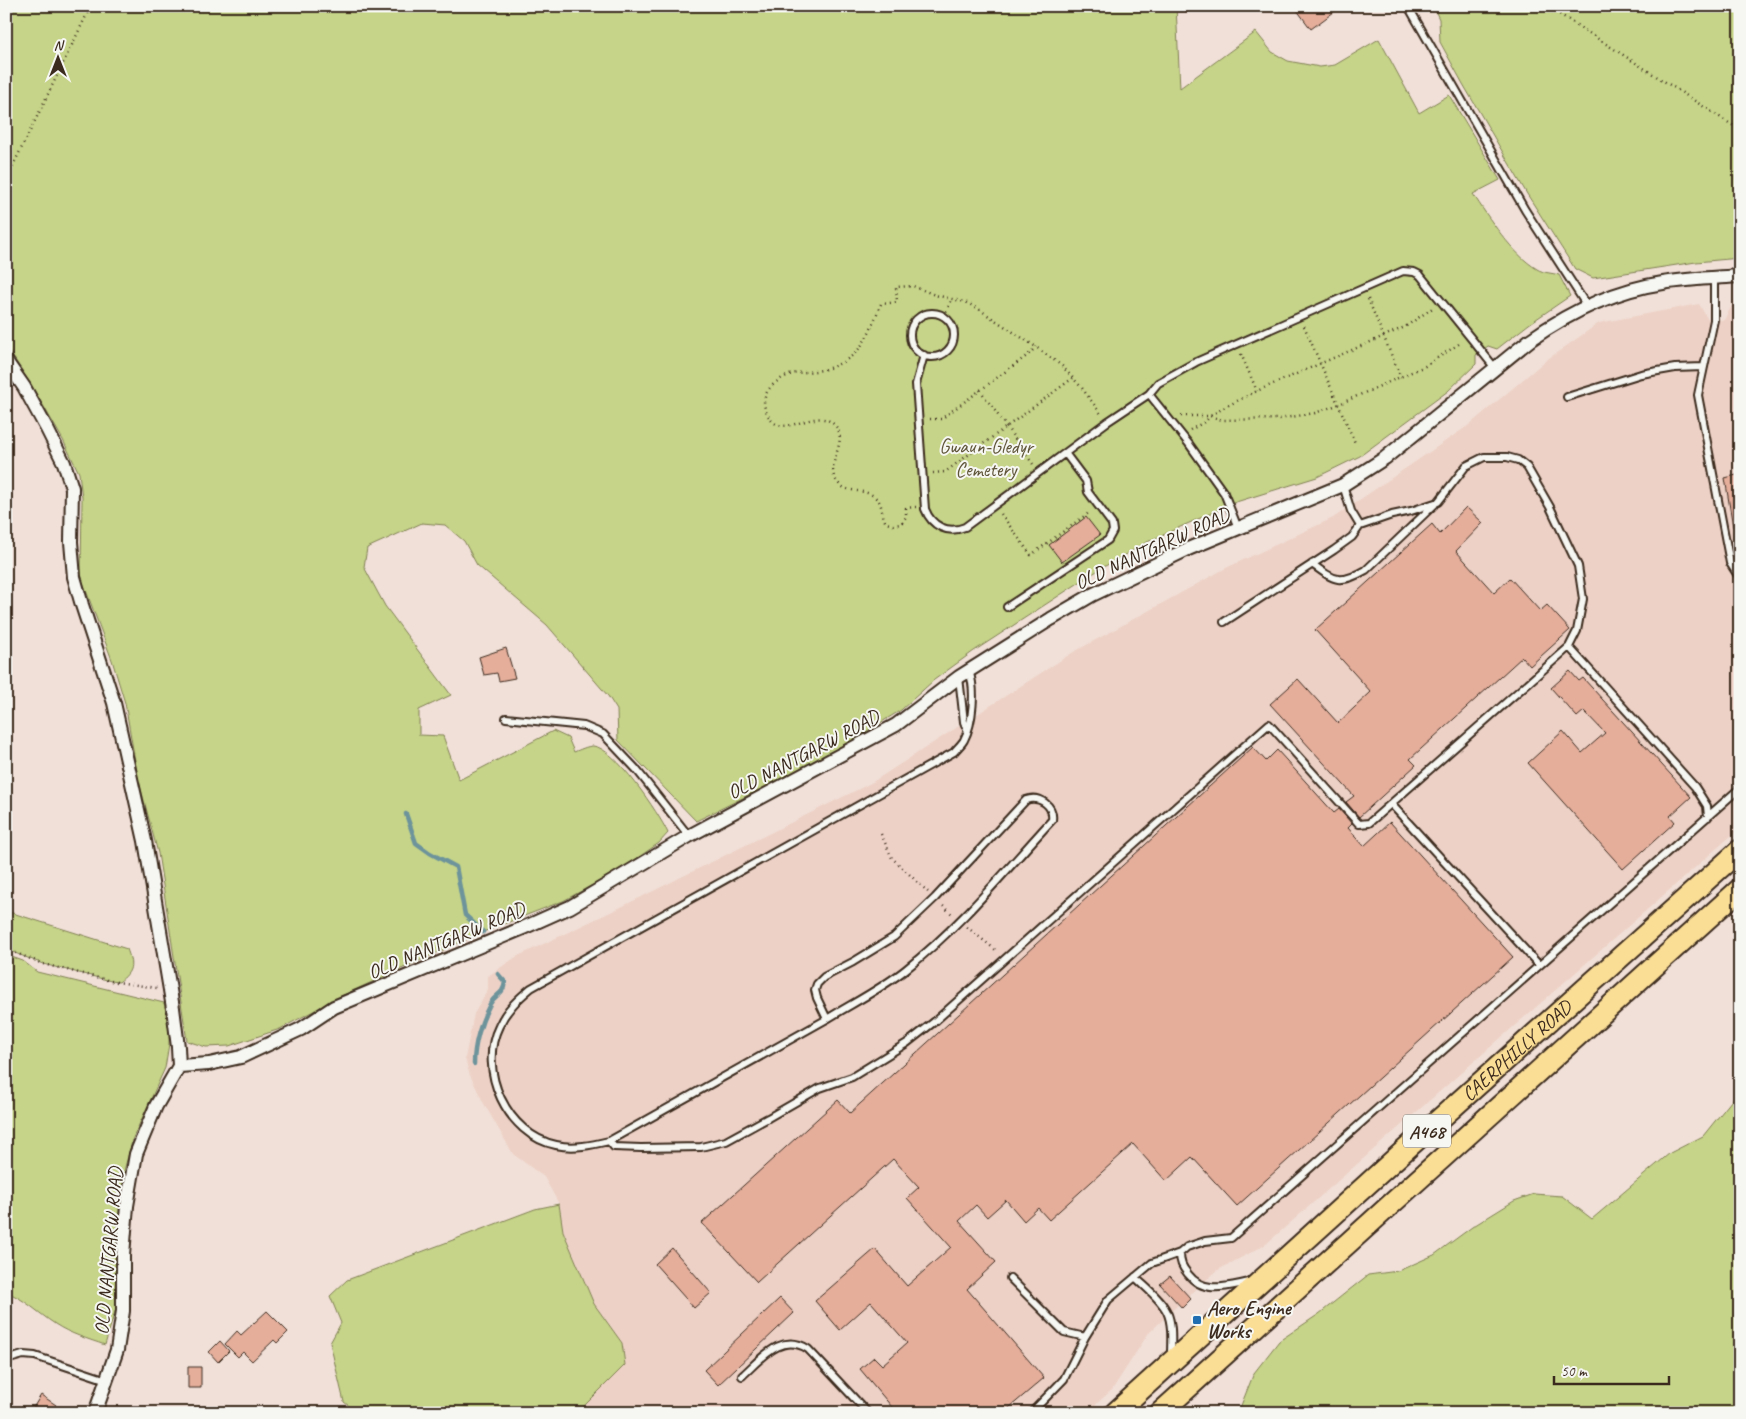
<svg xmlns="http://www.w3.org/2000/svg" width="1746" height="1419" font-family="Caveat,sans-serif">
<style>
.built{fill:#edd1c6}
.green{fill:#c5d488;stroke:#807f53}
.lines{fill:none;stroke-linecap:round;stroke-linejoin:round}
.stream{stroke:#6d939b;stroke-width:4.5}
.building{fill:#e5ae9b;stroke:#3b2a1e}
.service-casing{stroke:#3b2a1e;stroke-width:10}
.minor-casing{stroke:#3b2a1e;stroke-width:16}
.primary-casing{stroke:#3b2a1e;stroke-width:24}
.path{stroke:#3b2a1e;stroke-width:2.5;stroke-dasharray:1 4;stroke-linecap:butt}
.service{stroke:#f6f6f2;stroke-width:6}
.minor{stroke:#f6f6f2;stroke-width:12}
.primary{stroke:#fbde96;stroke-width:20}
.poi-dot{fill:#1f6fb2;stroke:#f6f6f2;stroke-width:2}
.labels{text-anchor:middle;stroke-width:4;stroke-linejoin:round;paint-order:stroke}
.shield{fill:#f6f6f2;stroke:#73675e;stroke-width:1}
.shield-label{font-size:19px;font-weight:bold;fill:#3b2a1e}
.park-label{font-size:20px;fill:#5e5438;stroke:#f6f6f2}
.street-label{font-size:20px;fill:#3b2a1e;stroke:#f6f6f2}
.poi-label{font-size:20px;font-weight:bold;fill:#3b2a1e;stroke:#f6f6f2;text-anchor:start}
</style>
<rect width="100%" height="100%" fill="#f1e0d8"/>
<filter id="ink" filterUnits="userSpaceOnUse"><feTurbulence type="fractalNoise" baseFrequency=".02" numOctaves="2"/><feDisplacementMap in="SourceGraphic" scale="10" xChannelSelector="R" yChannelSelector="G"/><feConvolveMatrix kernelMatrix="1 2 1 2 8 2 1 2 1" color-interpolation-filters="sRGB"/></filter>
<g filter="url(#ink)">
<path class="built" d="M1735 300H1740V828L1265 1245 1218 1270 1182 1301 1148 1334 1112 1390 1086 1413H584V1406L625 1365 622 1343 594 1304 563 1231 559 1204 544 1177 513 1154 483 1102 469 1073 465 1058 474 1014 488 989V976L516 957 619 908 871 783 1072 653 1226 568 1333 518 1469 425 1545 361 1599 323 1699 304 1707 318 1724 320Z"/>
<path class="green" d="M6 6H1176L1180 88 1256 32 1272 52 1288 61 1320 67 1335 65 1379 39 1419 113 1449 95 1500 180 1473 194C1488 217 1513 255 1537 269 1543 273 1553 273 1559 275L1570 296 1529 324 1497 349 1488 346 1476 355V364L1448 391 1360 456 1317 477 1236 502 1149 541 1100 569 974 651 934 680 901 710 848 743 773 783 696 821 618 740 617 710 608 696 547 625 477 565 464 541 445 525 422 523 367 548 364 567 385 606 451 695 419 710V735L443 736 459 780 553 731 568 738 574 752C579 750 587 746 593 746 615 747 659 814 668 833L659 843 620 870 563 901 483 932 341 996 280 1029 229 1046 206 1047 187 1041 158 853 138 778 125 703 112 660 81 577 82 497 79 473 63 440 32 386 6 346Z
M1433 6H1740V258L1696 262 1593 278 1575 269 1527 194 1463 84 1440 42 1439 19Z
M6 911 127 949C133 965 133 971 119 982L111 981 43 964 10 951 6 947Z
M6 955 23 961 37 972 164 1003 169 1024V1044L165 1068 133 1138 125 1167 120 1198 118 1231 116 1308 105 1345C88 1339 70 1334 55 1324 38 1313 25 1299 6 1292Z
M1740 1090V1413H1238L1254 1373 1279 1341 1319 1314 1368 1275 1398 1271 1434 1255 1472 1227 1514 1201 1534 1194 1562 1196 1592 1219 1670 1153 1703 1136Z
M559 1204 563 1231 594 1304 622 1343 625 1365 584 1406V1413H358L344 1402 330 1343 341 1323 330 1296 347 1280 535 1209Z"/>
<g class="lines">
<path class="stream" d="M406 814 416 843 430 853 456 867 465 915 483 932
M474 1064C474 1044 481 1021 490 1004 496 993 503 996 505 982L498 974"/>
</g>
<path class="building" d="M1294 6H1342L1311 29Z
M1740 474V527H1733L1725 478Z
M1466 507 1483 523 1456 551 1494 593 1510 578 1540 611 1547 605 1570 630 1530 666 1522 657 1410 759 1416 765 1359 817 1346 802 1354 796 1270 704 1298 679 1338 723 1371 692 1315 630 1432 524 1440 534Z
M1086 517 1100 535 1062 562 1049 545Z
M506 648 515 678 499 681 497 673 484 675 479 657Z
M1570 671 1579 681 1583 678 1691 797 1670 816 1675 822 1623 869 1528 763 1563 731 1582 753 1605 733 1584 711 1577 717 1551 688Z
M1253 747 1266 761 1277 750 1334 813 1339 809 1352 824 1348 828 1364 846 1390 822 1513 957 1237 1206 1192 1157 1166 1181 1133 1144 1049 1220 1038 1208 1024 1221 1006 1200 987 1217 976 1205 959 1221 996 1262 967 1289 1044 1378 1003 1413H897L860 1369 874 1357 882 1365 907 1343 871 1302 840 1330 815 1301 875 1249 907 1286 951 1247 907 1198 919 1187 893 1159 757 1282 702 1223 838 1100 850 1113Z
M672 1248 711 1293 694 1308 655 1264Z
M1170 1276 1191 1299 1182 1308 1160 1284Z
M780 1298 794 1313 718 1385 704 1370Z
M267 1311 288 1332 277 1343 274 1340 252 1361 243 1352 238 1357 225 1344 237 1331 241 1335Z
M220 1341 229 1351 218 1362 209 1352Z
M188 1367H201V1388H188Z
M41 1395 56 1405 52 1413H30Z"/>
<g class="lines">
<defs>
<path id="service" d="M1408 6 1525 210 1587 306
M1714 278V320L1698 395 1730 563 1737 574H1740
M910 335a22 22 0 1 1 44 0a22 22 0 1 1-44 0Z
M924 355 916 384 925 509C932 527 948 534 965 527L1107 422 1149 394 1158 383 1196 362 1403 271 1414 272 1420 275 1495 368
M1149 394 1189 444 1224 493 1238 528
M1567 397 1641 374 1675 368 1703 367
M1312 564C1335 581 1340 585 1366 570L1435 504
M1007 607 1108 540 1113 531 1112 524 1088 492 1086 481 1065 453
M1224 622 1334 550 1352 537 1360 526
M1569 647 1695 787 1707 806 1708 817
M959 677 964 722 967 729
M506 718 584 726 603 734 636 769 689 836
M1392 805 1539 965
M827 1019C853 1003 881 989 905 970 960 927 1005 871 1052 820 1054 806 1040 795 1026 800L935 898 894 937 853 962 824 977 817 984 815 990 817 998 827 1019 609 1141C592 1145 574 1149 556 1145 507 1135 477 1070 499 1026 506 1010 518 999 531 988L954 752C957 748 962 744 964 740 973 723 976 689 969 671
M609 1141 614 1147 641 1148 701 1147 726 1141 768 1118 820 1088 852 1077 907 1043 934 1022 1269 724 1359 824 1369 823 1569 647 1577 631 1583 599 1578 566 1550 507 1527 467 1518 460 1507 457H1484L1466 466 1438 502 1411 511 1392 515 1360 526 1351 511 1343 485
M1180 1253C1180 1262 1182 1267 1188 1274 1204 1295 1228 1286 1250 1282
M1135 1277C1145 1287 1161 1299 1167 1312 1173 1325 1171 1342 1171 1355
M1010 1278 1064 1332 1085 1337
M6 1360 23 1355 35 1356 107 1380
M742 1376C762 1358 781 1332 808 1349L868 1413
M1031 1413 1064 1379 1085 1337 1108 1300 1152 1263 1180 1253 1187 1247 1205 1241 1231 1238 1740 788"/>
<path id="minor" d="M6 361 24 387 47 429 64 463 72 488 71 542 74 577 82 605 114 703 145 841 173 1008 178 1047 179 1066
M95 1413 117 1350 123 1311V1255L127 1206 136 1154 156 1106 179 1066 209 1064 241 1057 301 1029 334 1007 523 928 570 907 689 836 896 725 959 677 1051 619 1092 595 1188 549 1343 485 1385 458 1530 340C1570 312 1615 290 1663 283 1688 279 1714 278 1740 276"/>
<g id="primary">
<path id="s1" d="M1115 1413 1394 1160 1740 850"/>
<path d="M1160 1413 1740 889"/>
</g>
</defs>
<use href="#service" class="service-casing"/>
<use href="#minor" class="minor-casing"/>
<use href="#primary" class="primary-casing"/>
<path class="path" d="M1547 6 1740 130
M6 180 91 6
M1368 299 1401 378
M944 316 952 299
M1304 326 1356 445
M1241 354 1257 391
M980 390 1033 464
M1181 416H1210L1225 407 1257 391 1405 327 1434 307
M930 419H941L1028 355 1036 347
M1190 430 1206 421 1210 416 1222 420 1279 419 1315 413 1337 405 1425 366 1462 342
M933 473 945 472 1073 378
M916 507 906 508V517L901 524 893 525 886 523C881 515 883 503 876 498 864 486 842 497 834 476 828 458 852 437 831 422 809 407 776 449 764 405 764 396 767 390 774 384 792 368 808 375 829 368 837 365 846 361 853 355 867 343 874 320 881 304L897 302 896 287 913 286 935 295 965 302 977 308 1036 347 1062 366 1082 388 1101 414
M1001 514 1031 555 1090 512
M881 834 892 858 928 892
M943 906 952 914
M967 927 998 952
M6 949 43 964 111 981 157 988"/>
<use href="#service" class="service"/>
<use href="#minor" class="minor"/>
<use href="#primary" class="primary"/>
</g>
</g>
<rect class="poi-dot" x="1192" y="1315" width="10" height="10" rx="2.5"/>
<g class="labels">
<rect class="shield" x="1403" y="1114.5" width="48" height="33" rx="4"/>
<g class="shield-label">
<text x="1427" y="1138">A468</text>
</g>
<g class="park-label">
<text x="986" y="453">Gwaun-Gledyr<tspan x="986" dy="23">Cemetery</tspan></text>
</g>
<g class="street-label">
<text transform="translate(1152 548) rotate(-25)" y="7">OLD NANTGARW ROAD</text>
<text transform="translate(803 754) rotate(-28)" y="7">OLD NANTGARW ROAD</text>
<text transform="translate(446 940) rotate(-23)" y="7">OLD NANTGARW ROAD</text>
<text dy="7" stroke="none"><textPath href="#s1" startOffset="541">CAERPHILLY ROAD</textPath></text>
<text transform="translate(108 1251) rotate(-85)" y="7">OLD NANTGARW ROAD</text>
</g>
<g class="poi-label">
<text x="1207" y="1315">Aero Engine<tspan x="1207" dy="23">Works</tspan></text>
</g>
</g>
<rect width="1746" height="1419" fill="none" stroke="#f6f6f2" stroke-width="25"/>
<rect x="12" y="12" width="1721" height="1394" fill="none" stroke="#3b2a1e" stroke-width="2" filter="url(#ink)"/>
<g transform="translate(58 58)" stroke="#f6f6f2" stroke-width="4" paint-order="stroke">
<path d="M0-4L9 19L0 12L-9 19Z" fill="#3b2a1e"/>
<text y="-8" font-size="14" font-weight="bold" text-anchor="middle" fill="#3b2a1e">N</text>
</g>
<path d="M1554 1376v8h115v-8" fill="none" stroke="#3b2a1e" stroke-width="2.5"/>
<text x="1561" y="1376" font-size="15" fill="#3b2a1e" stroke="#f6f6f2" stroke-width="4" paint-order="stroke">50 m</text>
</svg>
